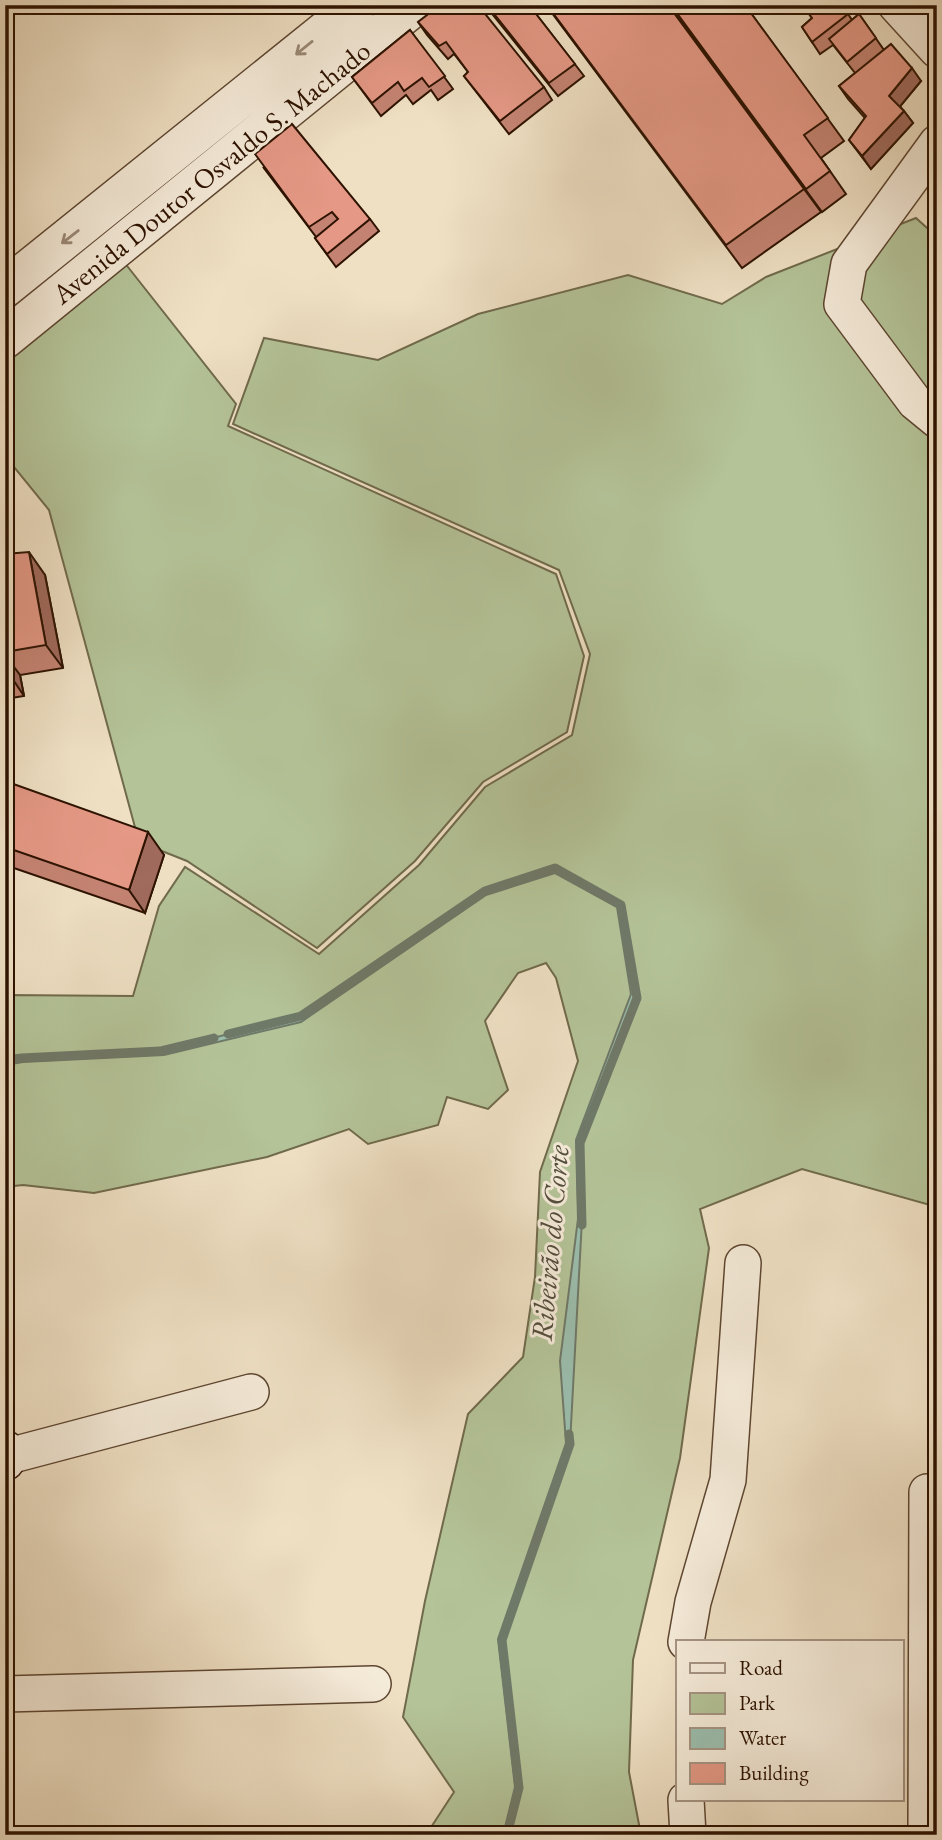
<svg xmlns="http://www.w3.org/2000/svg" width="942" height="1840" font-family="'EB Garamond',serif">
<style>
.green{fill:#b4c398;stroke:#706a4c;stroke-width:2}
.water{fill:#9bbeae;stroke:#6f7968;stroke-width:2}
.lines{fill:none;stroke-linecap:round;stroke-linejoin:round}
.stream{stroke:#6f7968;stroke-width:9}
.minor-casing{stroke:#5e4631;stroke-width:38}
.tertiary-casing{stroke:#5e4631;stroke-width:41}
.secondary-casing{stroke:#2d1200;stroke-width:41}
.minor{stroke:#f5ebd9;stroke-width:35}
.tertiary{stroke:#f5ebd9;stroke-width:38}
.secondary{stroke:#f5ebd9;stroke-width:38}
.wall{fill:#c48372;stroke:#2d1200;stroke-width:2}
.shaded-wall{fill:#a06a5d;stroke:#2d1200;stroke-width:2}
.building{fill:#e49885;stroke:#2d1200;stroke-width:2}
.oneway{stroke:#9b8977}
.labels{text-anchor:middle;stroke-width:6;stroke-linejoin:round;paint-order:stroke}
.street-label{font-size:28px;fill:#2d1200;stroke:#f5ebd9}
.water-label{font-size:30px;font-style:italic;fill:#544e3d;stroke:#f5ebd9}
</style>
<rect width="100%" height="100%" fill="#efe0c4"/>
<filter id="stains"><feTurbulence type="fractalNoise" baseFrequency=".00286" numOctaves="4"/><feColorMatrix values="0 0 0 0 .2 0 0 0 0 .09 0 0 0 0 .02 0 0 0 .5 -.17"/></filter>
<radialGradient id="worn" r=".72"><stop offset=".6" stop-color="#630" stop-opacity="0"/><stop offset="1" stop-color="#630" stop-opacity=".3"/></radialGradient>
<path class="green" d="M916 218 937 237V1207L802 1169 700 1209 709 1248 680 1458 633 1660 629 1772 641 1835H426L454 1792 403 1717 425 1601 468 1414 523 1357 535 1277 540 1172 578 1061 556 978 546 963 518 973 485 1021 508 1090 488 1109 447 1097 438 1125 368 1144 349 1129 267 1157 94 1193 23 1185 5 1187V995L133 996 159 906 185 867 319 954 419 865 485 787 572 735 590 654 559 570 233 424 264 338 378 360 478 314 628 275 722 304 766 277Z
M124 262 236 404 228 426 556 574 584 656 567 732 483 782 415 861 317 948 187 861 139 842 49 510 5 456V358Z"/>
<path class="water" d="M555 868 621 905 637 998 580 1143 582 1219 570 1444 502 1640 519 1788 507 1835H503L515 1787 498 1639 566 1443 560 1361 578 1219 576 1140 631 994 617 907 555 873 486 895 301 1022 164 1055 23 1062 5 1065V1060L22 1058 160 1051 301 1016 485 891Z"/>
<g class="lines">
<path class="stream" d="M228 1034 301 1016 485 891 555 868 621 905 637 998 580 1143 582 1225
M5 1060 22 1058 160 1051 214 1038
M507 1835 519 1788 502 1640 570 1444 569 1434"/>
<defs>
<path id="minor" d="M896 5 937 50
M937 143 849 264 842 304 915 402 937 420
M5 1457 251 1392
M686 1642 693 1602 728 1480 743 1263
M5 1694 373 1684
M686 1800 688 1835
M926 1835 927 1492"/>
<path id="tertiary" d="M5 288 357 5
M5 339 416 5"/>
<path id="secondary" d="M5 1450V1461"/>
</defs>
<use href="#minor" class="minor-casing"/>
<use href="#tertiary" class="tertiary-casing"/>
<use href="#secondary" class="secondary-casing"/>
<use href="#minor" class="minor"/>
<use href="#tertiary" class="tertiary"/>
<use href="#secondary" class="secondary"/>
</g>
<path class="wall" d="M485 5H529L584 76 558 96Z
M546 5H668L821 212 742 268Z
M670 5H745L844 141 821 158 846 194 822 212Z
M802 5 848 14 852 20 859 14 884 50 921 81 900 106 913 123 871 169 849 140 865 118 848 99 839 86 855 73 833 45 820 54 802 27 812 18Z
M418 22 544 87 552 100 509 134 464 76 468 72 454 54 448 59 427 35Z
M410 30 453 89 438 100 431 90 413 104 406 95 381 116 352 77Z
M263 167 370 219 379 231 336 267 315 238 316 237Z
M5 554 45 575 63 668 20 675 24 696 5 699Z
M5 781 164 855 145 913 5 865Z"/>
<path class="shaded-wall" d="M912 68 921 81 898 109 889 96Z
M904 111 913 123 871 169 862 156Z
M29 552 45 575 63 668 46 645Z
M5 655 20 675 24 696 8 672Z
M148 832 164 855 145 913 129 890Z"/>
<path class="building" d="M440 5H478L544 87 500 121 464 76 468 72 446 42 439 46 418 22Z
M487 5H529L575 64 549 83Z
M547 5H668L804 189 726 245Z
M671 5H745L828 118 804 135 830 171 806 189Z
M803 5H840L848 14 812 42 802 27 812 18Z
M859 14 876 38 847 62 829 39Z
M410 30 445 76 429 87 422 78 404 91 398 82 372 103 352 77Z
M891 44 912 68 889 96 904 111 862 156 849 140 866 116 839 86Z
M292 124 370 219 327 254 315 238 338 219 332 212 309 227 255 154Z
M29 552 46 645 5 652V554Z
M5 781 148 832 129 890 5 847Z"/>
<defs><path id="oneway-shaft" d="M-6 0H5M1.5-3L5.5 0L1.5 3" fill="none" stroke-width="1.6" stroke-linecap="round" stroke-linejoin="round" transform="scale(1.75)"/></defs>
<g class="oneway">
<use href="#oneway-shaft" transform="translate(304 48) rotate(141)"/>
<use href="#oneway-shaft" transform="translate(70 237) rotate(142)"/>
</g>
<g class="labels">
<g class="street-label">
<text transform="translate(211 172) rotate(-39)" y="10">Avenida Doutor Osvaldo S. Machado</text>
</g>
<g class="water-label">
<text transform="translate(550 1243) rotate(-85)" y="10">Ribeirão do Corte</text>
</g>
</g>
<rect width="942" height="1840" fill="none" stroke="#efe0c4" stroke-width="28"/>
<rect x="7" y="7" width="928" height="1826" fill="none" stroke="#2d1200" stroke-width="3.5"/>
<rect x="14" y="14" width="914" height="1812" fill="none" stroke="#2d1200" stroke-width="2"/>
<rect x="676" y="1640" width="228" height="161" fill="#f5ebd9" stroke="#a59482" stroke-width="2"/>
<rect x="690" y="1663" width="35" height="10" fill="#f5ebd9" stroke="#a59482" stroke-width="2"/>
<text x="739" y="1675" font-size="21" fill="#2d1200">Road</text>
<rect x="690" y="1693" width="35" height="21" fill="#b4c398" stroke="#a59482" stroke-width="2"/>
<text x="739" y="1710" font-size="21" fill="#2d1200">Park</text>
<rect x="690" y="1728" width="35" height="21" fill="#9bbeae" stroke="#a59482" stroke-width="2"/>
<text x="739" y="1745" font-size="21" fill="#2d1200">Water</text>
<rect x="690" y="1763" width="35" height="21" fill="#e49885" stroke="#a59482" stroke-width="2"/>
<text x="739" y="1780" font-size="21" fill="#2d1200">Building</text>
<rect width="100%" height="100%" filter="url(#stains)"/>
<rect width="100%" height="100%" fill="url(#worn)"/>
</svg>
